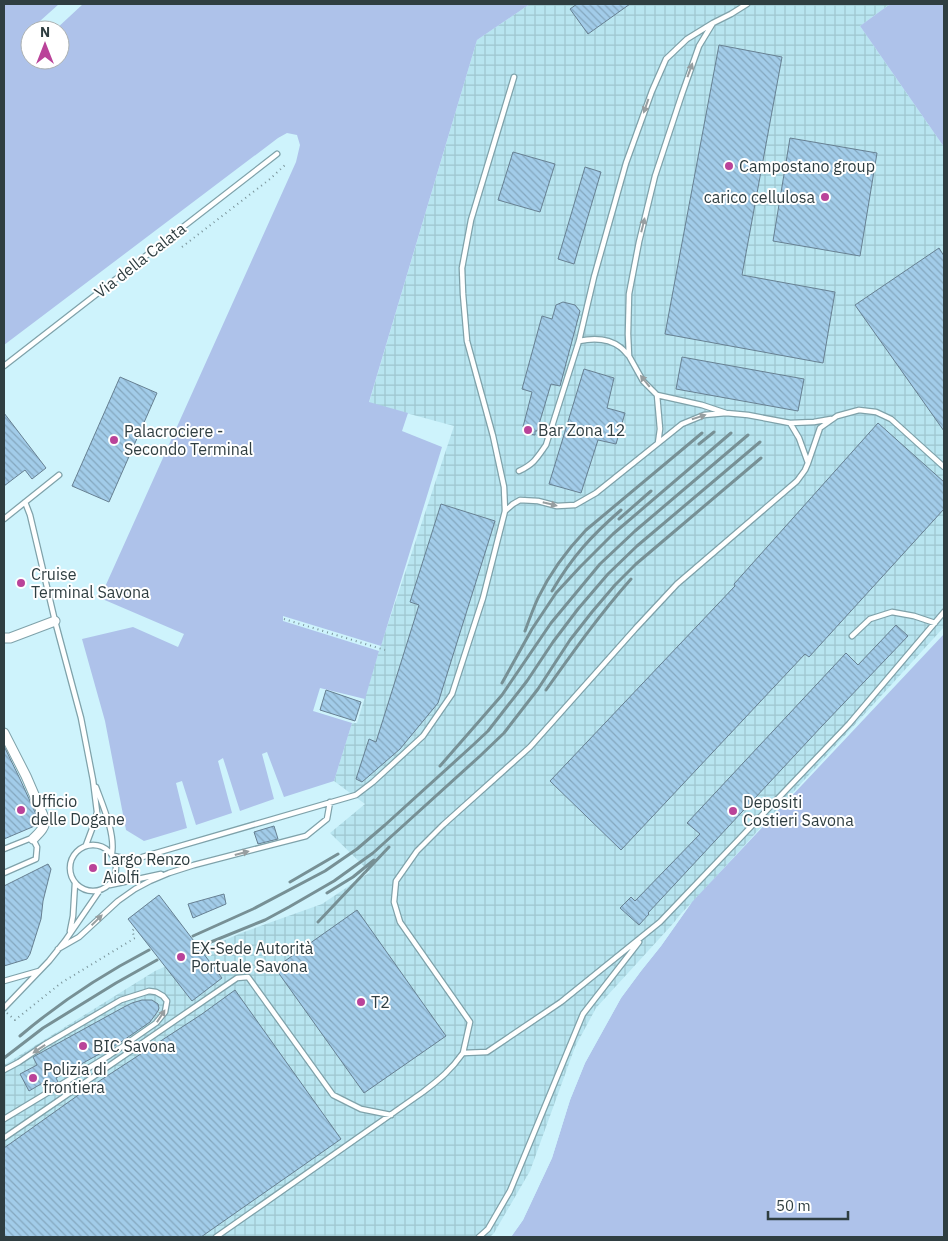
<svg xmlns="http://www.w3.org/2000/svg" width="948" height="1241" font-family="'IBM Plex Sans',sans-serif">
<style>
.industrial{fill:url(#industrial-grid)}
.water{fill:#aec2ea}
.pier{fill:#cef3fc}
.building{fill:url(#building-back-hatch);stroke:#678092}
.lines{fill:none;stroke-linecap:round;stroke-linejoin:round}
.lane-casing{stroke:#7fa2aa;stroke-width:7}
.street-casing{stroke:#7fa2aa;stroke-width:11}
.path{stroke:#7a949a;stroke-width:2;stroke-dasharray:1 4;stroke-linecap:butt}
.lane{stroke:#fff;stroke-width:4.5}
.street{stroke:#fff;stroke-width:9}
.rail{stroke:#779095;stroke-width:3}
.oneway{fill:#979ea0}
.poi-dot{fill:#ba4399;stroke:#fff;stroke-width:2}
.labels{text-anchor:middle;stroke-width:4;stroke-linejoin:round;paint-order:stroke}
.poi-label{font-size:16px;fill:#2f3e41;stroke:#fff;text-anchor:start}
.street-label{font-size:16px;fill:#2f3e41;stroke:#fff}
</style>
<defs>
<pattern id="industrial-grid" width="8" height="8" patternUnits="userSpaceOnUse" patternTransform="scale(1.25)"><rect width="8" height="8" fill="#b8e5f0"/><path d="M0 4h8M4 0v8" fill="none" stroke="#9ec6cf"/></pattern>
<pattern id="building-back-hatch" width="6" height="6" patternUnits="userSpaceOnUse" patternTransform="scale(1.25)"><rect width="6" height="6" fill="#a2cce9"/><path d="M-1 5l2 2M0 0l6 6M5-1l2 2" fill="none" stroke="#84a7be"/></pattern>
</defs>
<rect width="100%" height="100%" fill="#cef3fc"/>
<path class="industrial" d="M530 4H890L860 26 944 147V627L596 1008 575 1047 530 1171 494 1233 490 1237H4V1065L155 971 241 933 322 904 370 872 330 833 365 804 334 781 352 723H357L379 651 454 426 369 403 477 40Z"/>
<path class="water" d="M4 4H59L30 30V60H60V30H55L83 4H530L477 40 369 402 408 413 402 431 442 447 381 646 283 616V621L379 651 365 699 320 688 313 711 352 723 334 781 284 797 267 752 262 754 274 799 240 811 223 758 218 761 232 813 196 825 182 781 176 783 187 828 144 841 126 830 105 721 82 639 133 627 178 647 184 634 100 598 296 162 300 145 297 135 287 133 278 138 4 345Z
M890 4H944V147L860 26Z
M944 634V1237H511L523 1220 552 1158 570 1100 585 1063 621 998 641 971 661 946 692 902Z"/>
<path class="pier" d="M692 902 661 946 641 971 621 998 585 1063 570 1100 552 1158 523 1220 511 1237H509L521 1219 549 1157 567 1100 582 1062 618 997 679 916Z"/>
<path class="building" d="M577 4H630L588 34 570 9Z
M719 45 782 57 742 275 835 292 823 363 665 334Z
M790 138 877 153 860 256 773 241Z
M513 152 555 164 540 212 498 200Z
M585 167 601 172 574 264 558 259Z
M939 248 944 256V431L855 305Z
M563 302 575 305 580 311 560 386 551 384 537 431H535V435L524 433 526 427H523L532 392 522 389 542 316 552 319 556 305Z
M682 357 804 379 798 411 676 389Z
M584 369 614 378 607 408 625 413 616 444 598 440 581 493 549 484Z
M120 377 157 393 109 502 72 486Z
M4 413 46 468 32 479 25 470 4 486Z
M878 423 944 482V509L809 657 805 654 621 850 550 781 735 586 734 584Z
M441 504 495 521 438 703 400 749 362 782 356 779 369 739 376 742 419 605 410 602Z
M896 625 908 636 822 726 648 913 649 914 639 925 620 908 631 897 635 901 700 834 687 823 846 653 858 665Z
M326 690 361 702 355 721 320 710Z
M4 746 20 779 39 821 37 825 4 839Z
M274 826 278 839 258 844 254 832Z
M48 864 51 869 43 901 41 919 30 954 27 959 4 966V886Z
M224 894 226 904 193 918 188 904Z
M159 895 222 978 192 1001 128 919Z
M357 910 446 1036 364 1093 275 968Z
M235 990 341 1139 201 1237H4V1148L84 1091 202 1014Z
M142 1000H152L158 1004 159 1008 158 1011 150 1022 121 1042 56 1078 58 1082 49 1087 46 1081 29 1091 20 1074 37 1065 33 1057 124 1007 132 1003Z"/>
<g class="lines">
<defs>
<path id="lane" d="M713 23 731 14 747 4
M579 341C593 338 608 338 620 347 623 349 626 353 629 356
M4 366 277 154
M726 413 748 415 790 423 799 438 808 463 820 428 837 416 859 410 876 412 891 419 944 467
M790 423 814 422 831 419
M519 471C534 464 537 458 546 445L579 341 594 277 626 163 652 91 666 59 687 39 713 23 699 46 682 94 655 176 639 242 629 294 628 334 629 356 643 381 657 395 660 429 658 443
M25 502 30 515 55 621 81 718 93 780 97 812 95 821 86 845
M505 511 513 504 520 500 538 501 557 506 575 505 596 493 682 424 704 415 726 413 702 405 657 395
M4 519 59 475
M852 636 870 619 892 612 914 616 935 623
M96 787C103 806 115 833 112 853
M70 868a23 23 0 1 1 46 0a23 23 0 1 1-46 0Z
M4 849 29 839H33L37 847 36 859 4 873
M114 856 132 860 356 795 373 782 423 736 452 694 483 598 505 511 504 487 493 436 467 341 463 294 462 268 471 220 514 77
M110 885 161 874
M70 931 73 916 75 883
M58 949 79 937 118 901 135 889 150 881 169 873 194 865 306 836 327 819 330 802
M4 981 39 971
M4 1008 49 961 65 941 100 890
M463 1053 470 1022 400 922 394 902 396 881 417 851 443 825 530 747 636 628 677 584 797 481 805 470 808 463
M4 1070 19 1062 44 1045 121 1000 149 991 156 992 163 996 167 1001 165 1012 156 1023 110 1055 4 1119
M4 1138 237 978 248 977 333 1095 361 1109 391 1115
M216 1237 423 1092C440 1079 451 1070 463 1053L487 1052 561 1002 660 922 849 724 944 612
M479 1237 488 1229 510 1191 583 1014 639 942"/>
<path id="street" d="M4 638H10L55 621
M4 733 26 776 45 820C45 828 39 833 33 839"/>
</defs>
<use href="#lane" class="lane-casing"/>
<use href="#street" class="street-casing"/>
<path class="path" d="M182 247 270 179 285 165
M284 619 385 650
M7 1013 15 1020 61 983 135 938 132 931 135 928"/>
<use href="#lane" class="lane"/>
<use href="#street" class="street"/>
<path class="rail" d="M699 444 714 432
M619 519 651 491
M552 591C572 557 591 536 621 510
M525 631C529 620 533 609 538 598 550 573 567 550 586 530L702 433
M502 683 532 629 556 593 580 567 613 534 731 433
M546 690C573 652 600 614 631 579
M440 766 502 695 551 623 600 564 635 531 748 435
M290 882 338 854
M327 893 353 877 374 860
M318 922 389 847
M193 936 253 909 325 871 357 849 385 825 472 746 488 731 527 681 553 642 578 609 608 574 637 546 760 442
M201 946 265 920 289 907 334 881 373 853 480 756 504 733 538 689 570 640 592 612 615 585 636 564 669 536 761 458
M20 1036C60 1002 103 974 149 950
M4 1058 43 1028 116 983 157 960"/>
</g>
<defs><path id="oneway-solid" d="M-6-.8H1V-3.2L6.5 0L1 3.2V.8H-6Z" transform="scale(1.25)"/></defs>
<g class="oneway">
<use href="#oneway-solid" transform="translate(690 70) rotate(-70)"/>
<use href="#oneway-solid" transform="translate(646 106) rotate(109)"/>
<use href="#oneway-solid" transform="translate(643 225) rotate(-76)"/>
<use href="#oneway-solid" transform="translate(645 381) rotate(-129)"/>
<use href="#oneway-solid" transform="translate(699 417) rotate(-18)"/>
<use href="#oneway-solid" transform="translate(550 504) rotate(14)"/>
<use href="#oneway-solid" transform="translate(242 853) rotate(-15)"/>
<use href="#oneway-solid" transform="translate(97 920) rotate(-44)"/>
<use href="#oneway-solid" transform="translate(161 1016) rotate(-57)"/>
<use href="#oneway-solid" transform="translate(39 1049) rotate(146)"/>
</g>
<g class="poi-dot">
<circle cx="729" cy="166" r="5"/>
<circle cx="825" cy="197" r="5"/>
<circle cx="528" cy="430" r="5"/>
<circle cx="114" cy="440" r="5"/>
<circle cx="21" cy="583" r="5"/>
<circle cx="21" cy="810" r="5"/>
<circle cx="733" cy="811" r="5"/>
<circle cx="93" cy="868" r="5"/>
<circle cx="181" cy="957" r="5"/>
<circle cx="361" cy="1002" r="5"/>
<circle cx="83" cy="1046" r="5"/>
<circle cx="33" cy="1078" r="5"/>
</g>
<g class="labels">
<g class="poi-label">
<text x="739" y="172">Campostano group</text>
<text x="815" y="203" text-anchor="end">carico cellulosa</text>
<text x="538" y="436">Bar Zona 12</text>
<text x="124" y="437">Palacrociere -<tspan x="124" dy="18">Secondo Terminal</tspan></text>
<text x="31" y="580">Cruise<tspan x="31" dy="18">Terminal Savona</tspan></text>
<text x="31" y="807">Ufficio<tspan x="31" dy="18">delle Dogane</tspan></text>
<text x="743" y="808">Depositi<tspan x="743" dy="18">Costieri Savona</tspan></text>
<text x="103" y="865">Largo Renzo<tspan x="103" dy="18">Aiolfi</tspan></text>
<text x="191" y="954">EX-Sede Autorità<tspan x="191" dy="18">Portuale Savona</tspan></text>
<text x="371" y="1008">T2</text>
<text x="93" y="1052">BIC Savona</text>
<text x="43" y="1075">Polizia di<tspan x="43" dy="18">frontiera</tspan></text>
</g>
<g class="street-label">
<text transform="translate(140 260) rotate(-38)" y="6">Via della Calata</text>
</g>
</g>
<rect width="948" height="1241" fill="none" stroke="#2f3e41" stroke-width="10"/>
<g transform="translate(45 45)"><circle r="24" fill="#ffffff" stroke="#acb2b3"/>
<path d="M0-4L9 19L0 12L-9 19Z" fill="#ba4399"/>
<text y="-8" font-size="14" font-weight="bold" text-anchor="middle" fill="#2f3e41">N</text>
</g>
<path d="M768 1211v8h80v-8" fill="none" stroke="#2f3e41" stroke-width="2.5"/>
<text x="776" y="1211" font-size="15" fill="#2f3e41" stroke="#ffffff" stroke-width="4" paint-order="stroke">50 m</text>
</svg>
